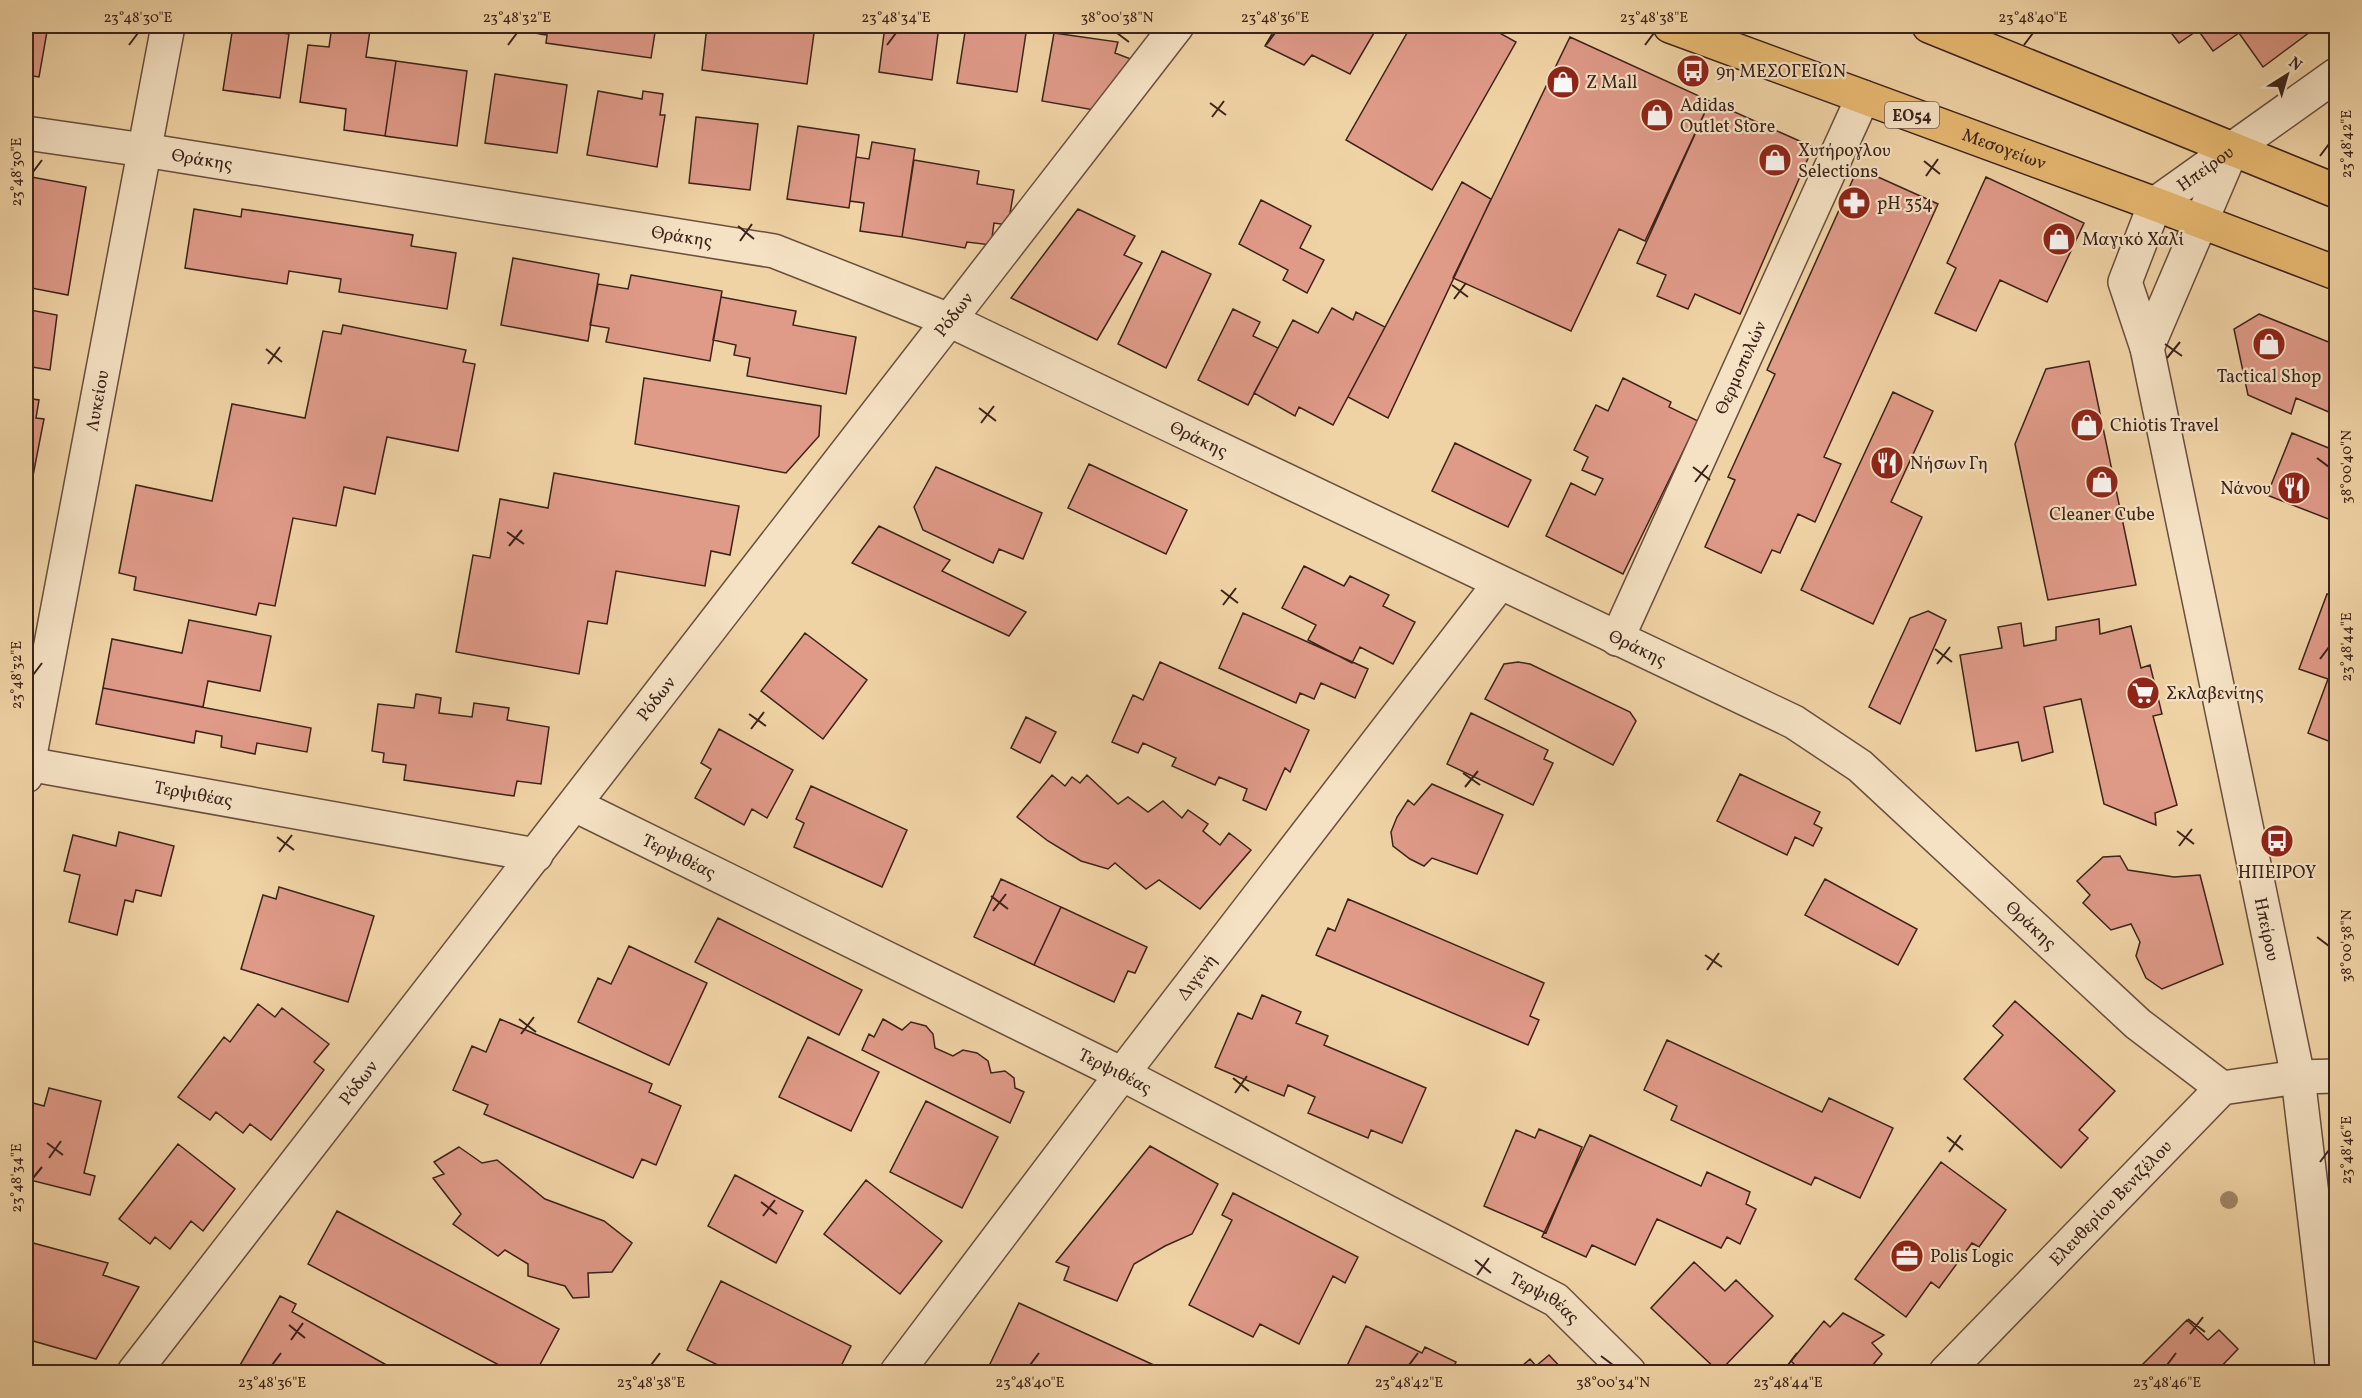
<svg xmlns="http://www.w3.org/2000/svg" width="2362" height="1398" font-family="Vollkorn,serif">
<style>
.building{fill:#df9a88;stroke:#3c231a;stroke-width:1.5}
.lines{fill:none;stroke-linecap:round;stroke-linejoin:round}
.minor-casing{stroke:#694f3d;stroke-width:36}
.major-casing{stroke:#3c231a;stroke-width:36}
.minor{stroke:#f5e2c4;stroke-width:33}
.major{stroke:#e8ba72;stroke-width:33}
.tree{fill:#9f8767}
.ticks{fill:none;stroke:#3c231a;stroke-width:2}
.labels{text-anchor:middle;stroke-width:4.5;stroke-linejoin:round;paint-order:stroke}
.shield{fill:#f5e2c4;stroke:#745c4d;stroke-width:1.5}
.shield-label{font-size:16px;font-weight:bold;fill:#3c231a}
.poi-label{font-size:18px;fill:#3c231a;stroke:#f5e2c4;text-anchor:start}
.street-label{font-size:18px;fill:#3c231a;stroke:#f5e2c4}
.neatline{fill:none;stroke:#3c231a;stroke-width:2}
.ticks-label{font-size:15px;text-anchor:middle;fill:#3c231a}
</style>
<rect width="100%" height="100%" fill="#f0d3a5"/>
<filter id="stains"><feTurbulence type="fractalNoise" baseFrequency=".00333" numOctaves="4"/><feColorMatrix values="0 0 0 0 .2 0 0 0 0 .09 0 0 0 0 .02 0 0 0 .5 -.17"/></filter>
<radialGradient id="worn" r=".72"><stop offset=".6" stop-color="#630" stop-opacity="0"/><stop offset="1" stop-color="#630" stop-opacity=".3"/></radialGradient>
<path class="building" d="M26 26H48L39 77 26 75Z
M233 26 289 34 280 98 223 90Z
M332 26 370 30 366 57 396 61 385 136 344 130 346 109 300 102 308 45 329 47Z
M491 26H541L540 34Z
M541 26H656L651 58 546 43 547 35 540 34Z
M707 26H815L807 84 702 70Z
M885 26H939L932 80 879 72Z
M966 26H998L997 29 1026 33 1017 92 957 83Z
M1254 26H1378L1350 74 1312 55 1304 65 1265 46 1272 34Z
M1411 26H1487L1516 42 1432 190 1346 140Z
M2166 26H2318L2263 67 2239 33 2213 51 2198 30 2179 43Z
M1054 33 1118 42 1115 53 1136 61 1100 111 1042 101Z
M1570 37 1710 101 1645 241 1619 229 1571 331 1453 278Z
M396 61 467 71 457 146 385 136Z
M495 74 567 85 557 153 485 143Z
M598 91 642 99 643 91 663 94 660 115H665L657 167 587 155Z
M1710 101 1813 147 1740 314 1695 294 1688 309 1657 296 1666 275 1637 263Z
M696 117 758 124 750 190 689 183Z
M798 126 859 135 849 208 787 199Z
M872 142 915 149 902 237 860 231 864 203 850 201 856 157 869 159Z
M914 160 979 171 977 184 1014 190 1008 225 994 223 991 245 967 242 965 248 902 237Z
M1858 168 1938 204 1824 457 1841 464 1815 522 1798 514 1780 553 1772 550 1761 573 1705 547 1735 480 1728 477 1775 374 1767 370Z
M26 176 86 187 68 295 26 287Z
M1986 177 2084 223 2047 302 2000 280 1976 331 1935 313 1956 268 1947 263Z
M1462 182 1491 199 1388 418 1348 397Z
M1261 200 1311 226 1300 248 1324 260 1307 293 1283 280 1288 270 1239 244Z
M194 209 241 217 242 209 413 235 411 246 456 253 447 309 339 292 341 279 289 271 287 284 185 268Z
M1078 209 1135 236 1124 255 1142 263 1097 340 1011 298Z
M1162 251 1211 274 1166 368 1118 344Z
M513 258 599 274 588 341 501 325Z
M631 275 722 291 710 361 606 342 609 328 590 325 598 284 628 289Z
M721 297 796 311 793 325 856 337 846 394 747 376 750 358 734 355 736 345 713 340Z
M26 302H31L30 310 57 315 50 370 26 366Z
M1332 308 1353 320 1356 312 1385 327 1333 425 1299 407 1295 416 1254 393 1293 320 1318 333Z
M1233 309 1260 322 1253 336 1278 348 1248 405 1198 380Z
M2259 314 2336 345V415L2296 398 2291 414 2248 395 2234 329Z
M343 325 466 350 463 362 475 364 458 451 387 437 375 494 344 487 336 526 293 518 275 606 259 603 256 615 134 590 136 577 119 573 136 485 212 501 232 404 305 418 323 331 341 334Z
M2089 361 2136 585 2048 600 2015 444 2046 369Z
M644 378 821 406 819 436 786 473 635 444Z
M1623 378 1671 402 1669 407 1698 421 1623 574 1546 536 1571 483 1595 495 1603 479 1582 470 1588 457 1574 450 1596 405 1608 411Z
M1893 392 1933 411 1891 502 1922 517 1873 624 1801 590Z
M26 398 39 400 36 418 44 419 30 491 26 490Z
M2292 433 2336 451V522L2267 495Z
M1455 443 1531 480 1508 527 1432 491Z
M1089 464 1187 510 1166 554 1068 508Z
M936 467 1042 513 1023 559 999 549 993 563 923 530 914 507Z
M554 473 739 506 730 555 711 551 705 586 616 571 607 624 588 621 579 674 456 652 473 555 490 558 500 499 548 508Z
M879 526 950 560 942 571 1026 612 1009 636 852 563Z
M1304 566 1344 586 1350 576 1389 595 1383 606 1415 622 1393 664 1360 647 1352 663 1308 640 1316 625 1282 608Z
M2327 594 2336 597V744L2308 733 2328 679 2299 669Z
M1928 611 1946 620 1900 724 1869 707 1910 618Z
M1243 613 1368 669 1355 698 1321 683 1314 699 1300 693 1296 703 1219 668Z
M2099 619 2100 634 2131 626 2141 668 2150 665 2162 714 2153 716 2177 805 2155 813 2156 825 2104 804 2081 699 2044 707 2053 752 2022 761 2018 742 1976 751 1960 655 2002 648 1998 627 2021 623 2024 646 2056 640V627Z
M189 620 271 636 260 691 208 681 203 707 103 688 112 639 182 653Z
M805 633 867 680 823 739 761 691Z
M1160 662 1309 730 1290 772 1285 768 1266 810 1243 800 1247 789 1219 777 1215 785 1172 766 1176 758 1143 743 1138 753 1112 742 1133 695 1143 700Z
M1518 662 1530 664 1630 712 1636 721 1613 765 1485 699 1504 664Z
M103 688 311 728 307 752 257 743 255 754 221 747 222 736 196 731 194 743 96 724Z
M416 694 441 698 439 713 472 717 474 703 509 708 507 720 549 727 541 784 517 781 514 796 404 780 406 765 383 762 384 753 372 751 378 704 414 708Z
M1471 713 1548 750 1544 759 1553 763 1533 805 1447 764Z
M1026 717 1056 732 1040 763 1011 748Z
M719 729 793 770 767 818 752 809 744 825 695 798 711 769 701 763Z
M1740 774 1820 812 1814 824 1822 828 1813 846 1795 837 1787 855 1717 821Z
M1052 775 1065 786 1072 777 1080 783 1087 775 1118 804 1128 797 1148 812 1163 801 1182 818 1188 810 1208 824 1203 831 1220 845 1229 833 1251 850 1200 909 1159 880 1146 889 1115 863 1108 869 1081 861 1048 841 1017 817Z
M1432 784 1503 815 1477 874 1432 858 1424 866 1410 859 1393 846 1391 832 1397 817 1408 800 1414 805Z
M811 786 907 830 882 887 794 847 804 823 796 819Z
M2336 808V841L2329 809Z
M119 832 174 846 161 896 136 890 133 902 125 900 117 935 69 922 80 875 64 871 73 835 116 846Z
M2120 856 2128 870 2174 877 2200 875 2223 964 2162 989 2146 978 2136 956 2140 942 2131 924 2111 930 2083 903 2090 895 2077 881 2103 857Z
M1001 879 1061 907 1034 965 974 937Z
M1825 879 1917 929 1898 965 1805 915Z
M279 887 374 916 348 1002 241 969 263 895 276 899Z
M1348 899 1544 983 1530 1016 1539 1020 1528 1045 1316 955 1328 928 1335 931Z
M1061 907 1147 947 1135 973 1128 971 1114 1002 1034 965Z
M718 918 862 990 839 1035 695 962Z
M629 946 707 983 669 1065 578 1022 598 978 611 984Z
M1262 995 1301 1012 1296 1023 1328 1036 1324 1045 1426 1088 1402 1143 1371 1130 1368 1138 1308 1113 1315 1097 1288 1085 1284 1096 1215 1067 1238 1013 1252 1019Z
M2015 1001 2115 1091 2079 1130 2088 1138 2061 1168 1964 1079 2003 1035 1993 1026Z
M258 1004 275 1017 282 1008 329 1044 314 1062 324 1070 271 1140 250 1124 243 1133 216 1112 210 1120 178 1097 224 1037 230 1042Z
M500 1019 652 1084 649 1092 681 1106 656 1165 642 1159 633 1178 484 1114 488 1105 453 1090 472 1046 486 1052Z
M883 1019 902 1030 911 1022 926 1026 933 1034 935 1048 953 1056 963 1050 977 1053 988 1061 991 1073 1005 1071 1014 1078 1015 1088 1024 1092 1010 1123 862 1050 869 1034 874 1037Z
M808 1037 879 1072 851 1131 779 1097Z
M1667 1040 1822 1112 1829 1098 1893 1128 1860 1198 1815 1177 1811 1185 1671 1120 1677 1106 1644 1090Z
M49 1088 101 1101 84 1173 95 1176 90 1195 26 1179V1101L44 1106Z
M926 1101 998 1137 962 1208 890 1172Z
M1539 1129 1582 1147 1546 1233 1484 1206 1516 1130 1535 1138Z
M1590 1135 1701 1186 1707 1172 1750 1192 1746 1204 1756 1209 1740 1244 1727 1237 1721 1248 1657 1219 1635 1265 1592 1245 1586 1257 1542 1237Z
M178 1144 235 1189 203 1231 191 1221 170 1249 155 1237 150 1244 119 1219Z
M1150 1146 1218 1184 1192 1234 1165 1246 1134 1264 1117 1301 1064 1280 1069 1267 1056 1262Z
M459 1147 482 1163 497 1160 545 1199 604 1221 632 1243 612 1272 588 1273 589 1297 573 1298 565 1286 528 1276V1264L505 1250 498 1256 453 1224 461 1214 433 1178 444 1174 434 1162Z
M1941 1162 2006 1210 1979 1247 1972 1243 1939 1288 1931 1282 1906 1317 1855 1279Z
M735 1175 803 1211 776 1263 708 1226Z
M866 1180 942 1241 900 1294 824 1234Z
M1233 1193 1358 1257 1345 1283 1333 1276 1299 1344 1260 1324 1253 1337 1189 1305 1232 1220 1222 1215Z
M337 1211 559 1329 536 1372H512L308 1264Z
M33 1243 108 1263 103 1275 139 1287 96 1359 33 1341 28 1350 26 1349V1252L32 1254Z
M1694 1262 1725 1291 1736 1280 1773 1316 1719 1372 1651 1308Z
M721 1281 851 1346 838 1372H732L687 1350Z
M280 1296 296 1304 292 1312 399 1372H236Z
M1019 1303 1169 1372H1003L989 1366Z
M1843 1313 1884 1335 1872 1343 1882 1354 1867 1372H1802L1791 1361 1824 1321 1830 1327Z
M2187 1320 2208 1340 2219 1330 2238 1349 2216 1372H2135Z
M1366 1326 1422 1353 1425 1347 1456 1362 1451 1372H1344Z
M1549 1355 1565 1372H1515L1530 1359 1536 1366Z"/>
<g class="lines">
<defs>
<g id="minor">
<path id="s1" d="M26 133 144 150 774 251 949 320 1794 722 1860 766 2138 1024 2222 1088"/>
<path d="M2147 348 2232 149"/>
<path id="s2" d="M1617 639 1863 97"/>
<path id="s3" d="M28 764 536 855"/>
<path id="s4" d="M26 776 168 26"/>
<path id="s5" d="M575 805 1122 1074 1556 1300 1629 1372"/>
<path id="s6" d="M134 1372 1177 26"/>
<path id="s7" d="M897 1372 1122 1074 1500 583"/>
<path id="s8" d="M1946 1372 2222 1088 2298 1077 2336 1076"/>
<path id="s9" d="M2333 1372 2298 1077 2147 348 2125 282 2155 204 2336 75"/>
</g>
<g id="major">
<path id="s10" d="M1670 26 2155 204 2336 273"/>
<path d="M1929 26 2336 191"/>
</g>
</defs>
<use href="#minor" class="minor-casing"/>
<use href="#major" class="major-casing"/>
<use href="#minor" class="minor"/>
<use href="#major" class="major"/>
</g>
<circle class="tree" cx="2229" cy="1200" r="9"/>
<path class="ticks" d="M1117 33 1129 42M129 45 138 33M508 45 517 33M887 45 896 33M1266 45 1275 33M1645 45 1654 33M2024 45 2033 33M1210 103 1226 115M1212 117 1224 101M2320 156 2329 144M1924 161 1940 174M33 172 42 160M1926 176 1938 159M738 226 754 239M740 241 752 224M1452 285 1468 297M1454 299 1466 283M2165 344 2182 356M266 349 282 362M2167 358 2180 342M268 364 280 347M979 408 996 421M981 423 994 406M2317 458 2329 467M1693 467 1710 480M1695 482 1708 465M507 532 524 544M509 546 522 530M1221 590 1238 603M1223 605 1236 588M1935 649 1952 662M2320 659 2329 647M1937 664 1950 647M33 675 42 663M749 714 766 726M751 729 764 712M1463 773 1480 785M1465 787 1478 771M2177 831 2194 844M277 837 294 850M2179 846 2192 829M279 852 292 835M991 896 1008 909M993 911 1006 894M2317 937 2329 946M1705 955 1722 967M1707 970 1719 953M519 1019 536 1032M521 1034 534 1017M1233 1078 1249 1091M1235 1093 1247 1076M1947 1137 1963 1150M47 1143 63 1155M1949 1152 1961 1135M49 1158 61 1141M2320 1162 2329 1150M33 1178 42 1167M761 1202 777 1214M763 1216 775 1200M1475 1260 1491 1273M1477 1275 1489 1258M2188 1319 2205 1332M289 1325 305 1338M2190 1334 2203 1317M291 1340 303 1323M1601 1356 1613 1365M272 1365 281 1353M651 1365 660 1353M1030 1365 1039 1353M1409 1365 1418 1353M1788 1365 1797 1353M2167 1365 2176 1353"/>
<defs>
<symbol id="bus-disc" viewBox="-11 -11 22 22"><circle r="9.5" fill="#8f2418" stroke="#f5e2c4"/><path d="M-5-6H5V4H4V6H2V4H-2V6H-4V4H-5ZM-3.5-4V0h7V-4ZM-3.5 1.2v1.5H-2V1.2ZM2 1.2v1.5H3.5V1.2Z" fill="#fff"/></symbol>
<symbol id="shop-disc" viewBox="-11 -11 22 22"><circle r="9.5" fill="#8f2418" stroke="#f5e2c4"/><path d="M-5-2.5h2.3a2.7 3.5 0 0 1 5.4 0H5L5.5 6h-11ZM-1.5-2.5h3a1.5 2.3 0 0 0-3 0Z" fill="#fff"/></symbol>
<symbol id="pharmacy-disc" viewBox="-11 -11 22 22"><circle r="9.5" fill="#8f2418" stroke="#f5e2c4"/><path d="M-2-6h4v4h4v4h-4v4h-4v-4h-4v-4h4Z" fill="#fff"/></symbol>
<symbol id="restaurant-disc" viewBox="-11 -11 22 22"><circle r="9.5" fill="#8f2418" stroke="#f5e2c4"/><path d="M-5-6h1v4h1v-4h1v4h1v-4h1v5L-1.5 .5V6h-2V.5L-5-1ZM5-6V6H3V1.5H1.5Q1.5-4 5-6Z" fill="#fff"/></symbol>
<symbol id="supermarket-disc" viewBox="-11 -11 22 22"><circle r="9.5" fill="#8f2418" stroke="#f5e2c4"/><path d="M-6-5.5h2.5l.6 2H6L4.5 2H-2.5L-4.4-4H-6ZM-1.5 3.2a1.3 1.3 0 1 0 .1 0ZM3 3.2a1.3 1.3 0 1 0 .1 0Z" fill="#fff"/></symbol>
<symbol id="office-disc" viewBox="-11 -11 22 22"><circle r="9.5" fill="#8f2418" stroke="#f5e2c4"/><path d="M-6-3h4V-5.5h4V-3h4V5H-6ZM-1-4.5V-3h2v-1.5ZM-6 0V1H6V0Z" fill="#fff"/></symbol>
</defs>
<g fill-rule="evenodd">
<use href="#bus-disc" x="1674" y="52" width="38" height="38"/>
<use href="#shop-disc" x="1544" y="63" width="38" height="38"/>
<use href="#shop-disc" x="1638" y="96" width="38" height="38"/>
<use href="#shop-disc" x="1756" y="141" width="38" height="38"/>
<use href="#pharmacy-disc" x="1835" y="184" width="38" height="38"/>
<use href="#shop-disc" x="2040" y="220" width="38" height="38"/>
<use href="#shop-disc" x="2250" y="325" width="38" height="38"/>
<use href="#shop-disc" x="2068" y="406" width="38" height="38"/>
<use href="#restaurant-disc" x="1868" y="444" width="38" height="38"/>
<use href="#shop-disc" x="2083" y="463" width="38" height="38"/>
<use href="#restaurant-disc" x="2275" y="469" width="38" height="38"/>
<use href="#supermarket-disc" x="2124" y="674" width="38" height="38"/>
<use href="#bus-disc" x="2258" y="822" width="38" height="38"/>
<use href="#office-disc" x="1888" y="1237" width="38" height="38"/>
</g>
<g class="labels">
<rect class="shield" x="1885" y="102" width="54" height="26" rx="4.5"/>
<g class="shield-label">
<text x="1912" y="121">ΕΟ54</text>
</g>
<g class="poi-label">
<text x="1716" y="77">9η ΜΕΣΟΓΕΙΩΝ</text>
<text x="1586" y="88">Z Mall</text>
<text x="1680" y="111">Adidas<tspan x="1680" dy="21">Outlet Store</tspan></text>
<text x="1798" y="156">Χυτήρογλου<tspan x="1798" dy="21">Selections</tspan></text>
<text x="1877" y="209">pH 354</text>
<text x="2082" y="245">Μαγικό Χαλί</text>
<text x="2269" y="382" text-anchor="middle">Tactical Shop</text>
<text x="2110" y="431">Chiotis Travel</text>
<text x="1910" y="469">Νήσων Γη</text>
<text x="2271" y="494" text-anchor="end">Νάνου</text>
<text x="2102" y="520" text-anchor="middle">Cleaner Cube</text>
<text x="2166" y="699">Σκλαβενίτης</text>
<text x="2277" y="878" text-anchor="middle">ΗΠΕΙΡΟΥ</text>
<text x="1930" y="1262">Polis Logic</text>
</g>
<g class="street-label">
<text dy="6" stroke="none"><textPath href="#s10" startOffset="356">Μεσογείων</textPath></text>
<text dy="6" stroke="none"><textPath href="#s1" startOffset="178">Θράκης</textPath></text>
<text dy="6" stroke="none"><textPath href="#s9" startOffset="1256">Ηπείρου</textPath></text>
<text dy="6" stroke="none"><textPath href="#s1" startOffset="664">Θράκης</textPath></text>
<text dy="6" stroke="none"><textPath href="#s6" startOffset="1338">Ρόδων</textPath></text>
<text dy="6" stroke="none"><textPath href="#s2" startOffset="298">Θερμοπυλών</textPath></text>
<text dy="6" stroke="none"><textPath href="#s4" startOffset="382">Λυκείου</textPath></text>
<text dy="6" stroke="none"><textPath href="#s1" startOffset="1222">Θράκης</textPath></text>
<text dy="6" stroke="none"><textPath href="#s1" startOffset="1708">Θράκης</textPath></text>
<text dy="6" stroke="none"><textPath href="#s6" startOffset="852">Ρόδων</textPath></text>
<text dy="6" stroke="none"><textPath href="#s3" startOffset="168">Τερψιθέας</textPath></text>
<text dy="6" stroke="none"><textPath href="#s5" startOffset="116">Τερψιθέας</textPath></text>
<text dy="6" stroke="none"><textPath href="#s1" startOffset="2194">Θράκης</textPath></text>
<text transform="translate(2267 929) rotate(78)" y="6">Ηπείρου</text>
<text dy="6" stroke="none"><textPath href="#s7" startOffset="496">Διγενή</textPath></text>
<text dy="6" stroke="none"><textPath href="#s5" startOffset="602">Τερψιθέας</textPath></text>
<text dy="6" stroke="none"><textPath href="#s6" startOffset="366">Ρόδων</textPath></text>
<text dy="6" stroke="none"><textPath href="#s8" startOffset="236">Ελευθερίου Βενιζέλου</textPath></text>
<text dy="6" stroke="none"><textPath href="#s5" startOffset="1088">Τερψιθέας</textPath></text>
</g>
</g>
<rect width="2362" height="1398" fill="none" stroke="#f0d3a5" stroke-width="66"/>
<g transform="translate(2287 75) rotate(37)" stroke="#f5e2c4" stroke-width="4.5" paint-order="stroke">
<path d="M0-4.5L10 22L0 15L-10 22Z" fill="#3c231a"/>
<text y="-9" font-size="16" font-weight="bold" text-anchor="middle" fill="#3c231a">N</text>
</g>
<rect x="33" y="33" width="2296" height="1332" class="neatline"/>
<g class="ticks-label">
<text x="138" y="22">23°48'30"E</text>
<text x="517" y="22">23°48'32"E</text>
<text x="896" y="22">23°48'34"E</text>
<text x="1117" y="22">38°00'38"N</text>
<text x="1275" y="22">23°48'36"E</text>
<text x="1654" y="22">23°48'38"E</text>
<text x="2033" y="22">23°48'40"E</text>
<text transform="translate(2346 144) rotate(-90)" y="5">23°48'42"E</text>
<text transform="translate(16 172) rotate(-90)" y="5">23°48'30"E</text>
<text transform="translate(2346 467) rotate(-90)" y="5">38°00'40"N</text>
<text transform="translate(2346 647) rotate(-90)" y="5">23°48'44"E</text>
<text transform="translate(16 675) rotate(-90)" y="5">23°48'32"E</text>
<text transform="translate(2346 946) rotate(-90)" y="5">38°00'38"N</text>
<text transform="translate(2346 1150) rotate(-90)" y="5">23°48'46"E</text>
<text transform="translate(16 1178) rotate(-90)" y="5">23°48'34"E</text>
<text x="272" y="1387">23°48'36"E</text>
<text x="651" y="1387">23°48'38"E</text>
<text x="1030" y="1387">23°48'40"E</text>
<text x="1409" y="1387">23°48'42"E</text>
<text x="1613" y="1387">38°00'34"N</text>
<text x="1788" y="1387">23°48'44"E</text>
<text x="2167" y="1387">23°48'46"E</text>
</g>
<rect width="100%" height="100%" filter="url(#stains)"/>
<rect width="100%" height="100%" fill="url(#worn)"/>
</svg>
